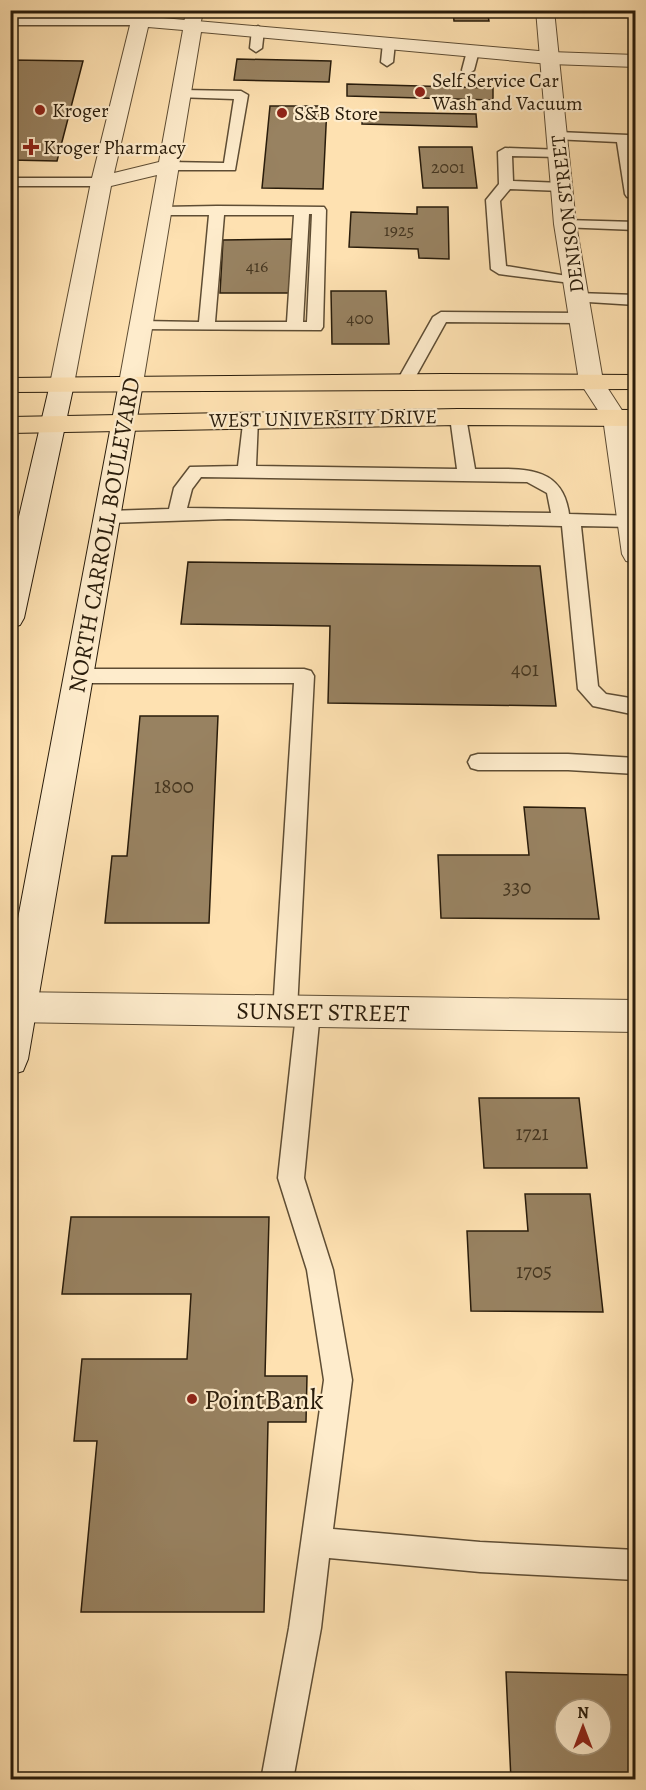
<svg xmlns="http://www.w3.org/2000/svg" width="646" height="1790" font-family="Alegreya,serif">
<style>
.building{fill:#988261;stroke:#291c0b;stroke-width:1.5;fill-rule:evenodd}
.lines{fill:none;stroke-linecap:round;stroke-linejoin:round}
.service-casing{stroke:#5e4d34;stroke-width:3}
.minor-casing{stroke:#5e4d34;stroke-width:2}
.tertiary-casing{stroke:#5e4d34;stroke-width:2}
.secondary-casing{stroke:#291c0b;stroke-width:2}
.primary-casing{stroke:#291c0b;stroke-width:2}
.service{fill:#feeccc;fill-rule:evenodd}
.minor{fill:#feeccc;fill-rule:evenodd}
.tertiary{fill:#feeccc;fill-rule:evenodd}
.secondary{fill:#feeccc;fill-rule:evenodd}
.primary{fill:#fee1b1;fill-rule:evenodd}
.poi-dot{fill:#8f2418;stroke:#feeccc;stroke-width:2}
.labels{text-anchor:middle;stroke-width:4.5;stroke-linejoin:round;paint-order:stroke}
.far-number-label{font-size:18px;fill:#453620}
.far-poi-label{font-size:20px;fill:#291c0b;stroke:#feeccc;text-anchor:start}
.far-street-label{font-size:20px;fill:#291c0b;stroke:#feeccc}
.number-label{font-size:21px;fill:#453620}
.street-label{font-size:24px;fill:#291c0b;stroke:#feeccc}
.near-poi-label{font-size:28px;fill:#291c0b;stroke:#feeccc;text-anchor:start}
</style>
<rect width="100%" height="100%" fill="#fee1b1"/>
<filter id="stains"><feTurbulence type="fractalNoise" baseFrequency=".00333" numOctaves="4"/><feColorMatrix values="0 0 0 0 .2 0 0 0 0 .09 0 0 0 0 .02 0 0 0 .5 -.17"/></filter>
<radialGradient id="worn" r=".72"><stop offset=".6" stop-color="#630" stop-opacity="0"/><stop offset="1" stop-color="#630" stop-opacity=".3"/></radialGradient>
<path class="building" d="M453 10H487L489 21H454Z
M237 59 331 61 329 82 234 80Z
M10 60 83 61 57 161 10 160Z
M347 84 493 88V100L347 96Z
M270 106H327L323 189 262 188Z
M363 112 476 114 477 127 362 124Z
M419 147H472L477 188H423Z
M417 207H448L449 259 419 258 418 249 349 247 351 212 417 214Z
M293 239 292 293H220L223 240Z
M331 291H386L389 344H332Z
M188 562 540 566 556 706 328 703 330 626 181 624Z
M140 716H218L209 923H105L112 856H127Z
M524 807 585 808 599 919 441 918 438 855H529Z
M479 1098H579L587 1168H484Z
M525 1194H590L603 1312 471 1311 467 1231H528Z
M71 1217H269L265 1376H307L306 1422H268L264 1612H81L97 1441H74L82 1359H187L191 1294H62Z
M506 1672 636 1675V1780H511ZM565 1709H601V1745H565Z"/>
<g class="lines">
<defs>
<path id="service" d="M10 17H140L146 21 140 25H10Z
M258 26 264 30 262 48 256 52 250 48 252 30Z
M389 39 395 43 393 62 387 66 381 62 383 43Z
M473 47 479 51 474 70 468 74 463 73 462 70 467 51Z
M181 90 241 91 248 95 235 170H169L162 166 169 162 224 163 234 99 176 97V91Z
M558 132 628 135 636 172V197H627L625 194 617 142 553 139 551 136Z
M505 148 564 150V156L559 157 512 156 513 181 562 183 569 187 562 191 510 189 500 201 506 266 579 278 582 281 579 284 499 274 491 269 486 200 499 184 498 152Z
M10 178H101L108 182 101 186H10Z
M217 206 324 207 326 210 323 327 321 330 135 329 133 326 135 323 141 321 199 322 209 215H162L155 211 162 207ZM309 214H312L307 322H303ZM224 215H294L287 322H215Z
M565 220 636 222V230L560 227 558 224 560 221Z
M577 293 636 295V305L572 301 569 298 572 295Z
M441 312 580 313 588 318 580 323 446 322 411 385H399L397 381 433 317Z
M458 412 466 417 475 469C516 470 562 461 569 514L636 516V526L631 527 581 526 598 686 606 694 636 699V715L593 706 578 689 562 526 228 519 108 523 99 517 108 511 169 509 174 488 190 467 238 466 244 415H256L258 419 256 466 457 469 450 417ZM201 477 527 482 547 493 551 513 187 508 192 489Z
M79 669H304L311 671 314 676 297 1010 300 1004 308 1001 316 1004 320 1012 304 1178 333 1270 352 1380 333 1529 480 1542 636 1550V1580L480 1572 329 1558 321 1628 293 1780H261L289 1628 324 1380 307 1270 278 1178 296 1014 293 1020 285 1023 277 1020 273 1012 294 683H79L72 681 69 676 72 671Z
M478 754H568L636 758V774L568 770H478L471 768 468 762 471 756Z"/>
<path id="minor" d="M186 10H204L199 28H187L184 24Z
M536 10H554L576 224 603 381 627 418 636 468V563L626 561 622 554 603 418 579 381 554 224Z
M10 992 636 1000V1032L10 1022Z"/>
<path id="tertiary" d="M140 16 550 52 636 55V67L550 64 201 32 143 383 140 388 131 390 122 388 119 383 157 175 111 186 74 384 71 389 62 391 53 389 50 384 91 182 131 21ZM148 27 183 30 159 162 114 173Z"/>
<path id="secondary" d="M131 376 140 378 143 383 28 1059 23 1071 10 1075V961L119 383 122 378Z
M62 377 71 379 74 384 24 618 20 625 10 628V555L50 384 53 379Z"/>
<path id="primary" d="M443 374 636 375V389L10 392V378Z
M458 409 636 410V426L458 425 10 433V417Z"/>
</defs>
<use href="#service" class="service-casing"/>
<use href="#minor" class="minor-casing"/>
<use href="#tertiary" class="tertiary-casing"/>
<use href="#secondary" class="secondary-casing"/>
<use href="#primary" class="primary-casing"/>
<use href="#service" class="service"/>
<use href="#minor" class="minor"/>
<use href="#tertiary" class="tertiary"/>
<use href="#secondary" class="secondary"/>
<use href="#primary" class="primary"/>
</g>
<g class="poi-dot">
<circle cx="420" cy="92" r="6"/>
<circle cx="40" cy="110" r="6"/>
<circle cx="282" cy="113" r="6"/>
<path d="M28 138h6v6h6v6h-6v6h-6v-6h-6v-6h6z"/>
<circle cx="192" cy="1399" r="6"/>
</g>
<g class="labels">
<g class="far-number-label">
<text x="448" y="173">2001</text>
<text x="399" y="236">1925</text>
<text x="257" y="272">416</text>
<text x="360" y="324">400</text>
</g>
<g class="far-poi-label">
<text x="432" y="87">Self Service Car<tspan x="432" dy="23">Wash and Vacuum</tspan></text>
<text x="52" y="117">Kroger</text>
<text x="294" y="120">S&amp;B Store</text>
<text x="43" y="154">Kroger Pharmacy</text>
</g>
<g class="far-street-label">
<text transform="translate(567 214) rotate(-97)" y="7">DENISON STREET</text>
<text transform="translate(323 418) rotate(-1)" y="7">WEST UNIVERSITY DRIVE</text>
</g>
<g class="number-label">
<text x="525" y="676">401</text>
<text x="174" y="793">1800</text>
<text x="517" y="894">330</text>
<text x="532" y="1140">1721</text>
<text x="534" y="1278">1705</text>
</g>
<g class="street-label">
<text transform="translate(104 535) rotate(-80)" y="8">NORTH CARROLL BOULEVARD</text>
<text transform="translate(323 1012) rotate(1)" y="8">SUNSET STREET</text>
</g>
<g class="near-poi-label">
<text x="204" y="1409">PointBank</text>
</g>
</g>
<rect width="646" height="1790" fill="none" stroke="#fee1b1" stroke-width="36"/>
<rect x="12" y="12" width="622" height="1766" fill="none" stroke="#291c0b" stroke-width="3"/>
<rect x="18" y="18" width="610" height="1754" fill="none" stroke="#291c0b" stroke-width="1.5"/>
<g transform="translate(583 1727)"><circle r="28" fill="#feeccc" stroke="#a9997f" stroke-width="1.5"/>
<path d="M0-4.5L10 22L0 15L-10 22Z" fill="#8f2418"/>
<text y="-9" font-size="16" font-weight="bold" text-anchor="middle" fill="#291c0b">N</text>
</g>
<rect width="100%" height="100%" filter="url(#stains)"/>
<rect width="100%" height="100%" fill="url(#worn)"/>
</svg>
